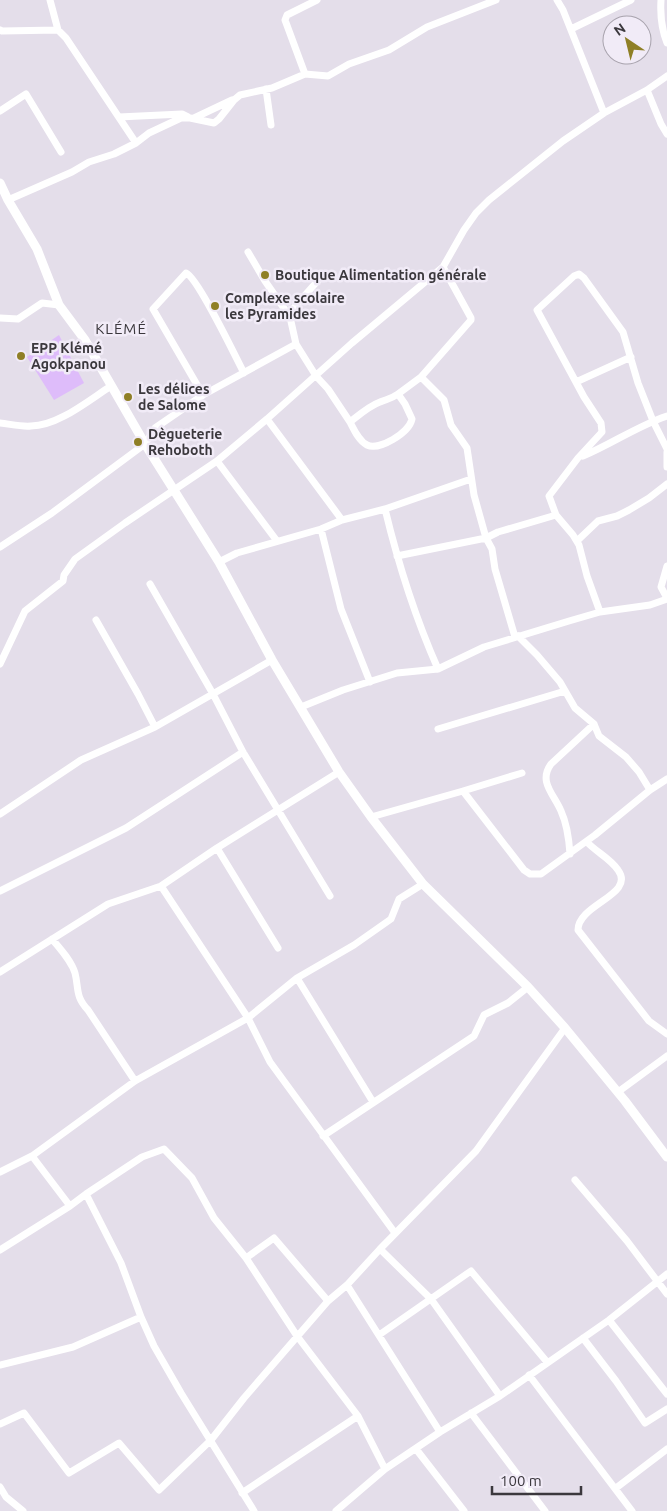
<svg xmlns="http://www.w3.org/2000/svg" width="667" height="1511" font-family="Ubuntu,sans-serif">
<style>
.green{fill:#debcfa}
.lines{fill:none;stroke-linecap:round;stroke-linejoin:round}
.minor{stroke:#fff;stroke-width:7}
.tertiary{stroke:#fff;stroke-width:9}
.poi-dot{fill:#8f7f26;stroke:#f1ebf7;stroke-width:2}
.labels{text-anchor:middle;stroke-width:5;stroke-linejoin:round;paint-order:stroke}
.poi-label{font-size:14px;font-weight:bold;fill:#3b383d;stroke:#f1ebf7;text-anchor:start}
.neighbourhood-label{font-size:15px;letter-spacing:1px;fill:#3b383d;stroke:#f1ebf7}
</style>
<rect width="100%" height="100%" fill="#e4deea"/>
<path class="green" d="M59 335 84 383 54 400 27 357Z"/>
<g class="lines">
<path class="minor" d="M50 0 58 30
M557 0 563 10 604 113
M661 0C660 16 661 28 667 43
M571 29 631 0
M0 30 2 31 58 30 66 38 136 143
M305 74 285 20 287 15 317 0
M266 89 271 125
M647 90 661 124 667 134
M0 111 26 94 61 152
M119 117 182 114 188 117
M194 118 232 100
M8 200 72 172 89 162 114 154 136 143 149 133 181 118H190L214 123 219 119 234 100 240 95 272 88 305 74 328 76 349 64 389 50 427 27 496 0
M248 252 265 281 290 317
M321 277 292 310 290 317 296 344 316 376 328 389 350 422C359 415 369 406 380 402 387 399 391 399 398 394L405 404 412 419C409 433 379 451 367 445 359 441 354 430 350 422
M0 318 18 319 42 303 59 305
M576 382 631 357
M398 394 421 377 471 320V318L443 267
M203 395 153 309 186 273C198 278 235 356 244 373
M267 419 342 520
M0 423C10 424 21 427 31 426 58 426 89 400 111 386
M667 452V467
M583 456C612 444 637 426 667 416
M217 461 277 541
M385 509C398 563 415 617 438 669
M556 515 573 535 579 545 587 576 600 612
M321 529 341 609 370 682
M577 541 598 521 617 516 629 510 649 498 667 484
M0 547 52 513 145 444 155 428 203 395 296 344
M397 556 486 538 474 495 467 448 451 425 444 400 421 377
M219 562 237 553 321 529 342 520 385 509 471 479
M667 566 661 587 667 598
M150 584 213 694 243 752 330 896
M96 620 138 694 155 727
M518 636 537 655 560 682 575 708 594 724 599 736 626 757 639 772 650 790
M515 637 495 569 492 549 486 538 498 532 556 515 549 496 578 458 602 432 601 423 584 397 537 310 574 276 579 274 584 278 623 332 638 383 653 421 667 449
M0 664 25 611 63 581 64 575 75 559 125 523 217 461 267 419 352 343 443 267 464 230 476 213 489 200 563 141 604 113 647 90 667 76
M301 707 343 690 397 673 438 669 484 647 569 621 600 612 650 605 667 599
M438 729 565 691
M463 791 522 773
M0 814 81 760 155 727 272 660
M371 817 463 791 524 870 530 874H541L595 835 650 790 667 779
M587 842C596 852 610 858 618 870 636 895 578 904 578 930L649 1021 667 1034
M217 848 278 948
M570 854C569 839 567 824 561 811 554 794 538 782 551 764L594 724
M161 886 248 1018 270 1062 395 1233
M0 891 126 828 243 752
M52 939C60 949 71 960 75 973 79 989 75 996 88 1010L135 1081
M0 972 108 904 161 886 217 848 339 772
M297 978 373 1102
M618 1092 667 1056
M323 1136 474 1036 484 1015 508 1003 528 987
M32 1156 70 1206
M0 1172 32 1156 135 1081 248 1018 297 978 354 945 391 919 399 899 423 884
M575 1180 627 1241 667 1294
M380 1249 431 1299 500 1396
M0 1250 70 1206 86 1194
M246 1258 274 1238 328 1301
M347 1285 440 1432
M141 1317 154 1346 181 1393 254 1511
M609 1320 667 1394
M379 1335 471 1271 547 1362
M583 1338 616 1381 645 1423 667 1409
M0 1365 73 1347 141 1317 121 1263 86 1194 142 1157 164 1149 192 1178 214 1218 246 1258 297 1336 358 1416
M529 1375 632 1511
M471 1413 545 1511
M0 1424 24 1413 69 1473 119 1443 159 1490 211 1440 244 1398 328 1301 347 1285 380 1249 476 1151 565 1028
M416 1449 464 1511
M0 1487 6 1497 23 1511
M616 1488 667 1449
M242 1493 358 1416 385 1469
M336 1511 385 1469 440 1432 500 1396 609 1320 667 1274"/>
<path class="tertiary" d="M0 183 8 200 37 249 59 305 85 340 145 444 219 562 272 660 339 772 371 817 423 884 528 987 565 1028 625 1101 667 1157"/>
</g>
<g class="poi-dot">
<circle cx="265" cy="275" r="5"/>
<circle cx="215" cy="306" r="5"/>
<circle cx="21" cy="356" r="5"/>
<circle cx="128" cy="397" r="5"/>
<circle cx="138" cy="442" r="5"/>
</g>
<g class="labels">
<g class="poi-label">
<text x="275" y="280">Boutique Alimentation générale</text>
<text x="225" y="303">Complexe scolaire<tspan x="225" dy="16">les Pyramides</tspan></text>
<text x="31" y="353">EPP Klémé<tspan x="31" dy="16">Agokpanou</tspan></text>
<text x="138" y="394">Les délices<tspan x="138" dy="16">de Salome</tspan></text>
<text x="148" y="439">Dègueterie<tspan x="148" dy="16">Rehoboth</tspan></text>
</g>
<g class="neighbourhood-label">
<text x="121" y="334">KLÉMÉ</text>
</g>
</g>
<g transform="translate(627 40) rotate(325)"><circle r="24" fill="#f1ebf7" stroke="#a8a3ad"/>
<path d="M0-4L9 19L0 12L-9 19Z" fill="#8f7f26"/>
<text y="-8" font-size="14" font-weight="bold" text-anchor="middle" fill="#3b383d">N</text>
</g>
<path d="M492 1486v8h89v-8" fill="none" stroke="#3b383d" stroke-width="2.5"/>
<text x="500" y="1486" font-size="15" fill="#3b383d" stroke="#f1ebf7" stroke-width="4" paint-order="stroke">100 m</text>
</svg>
